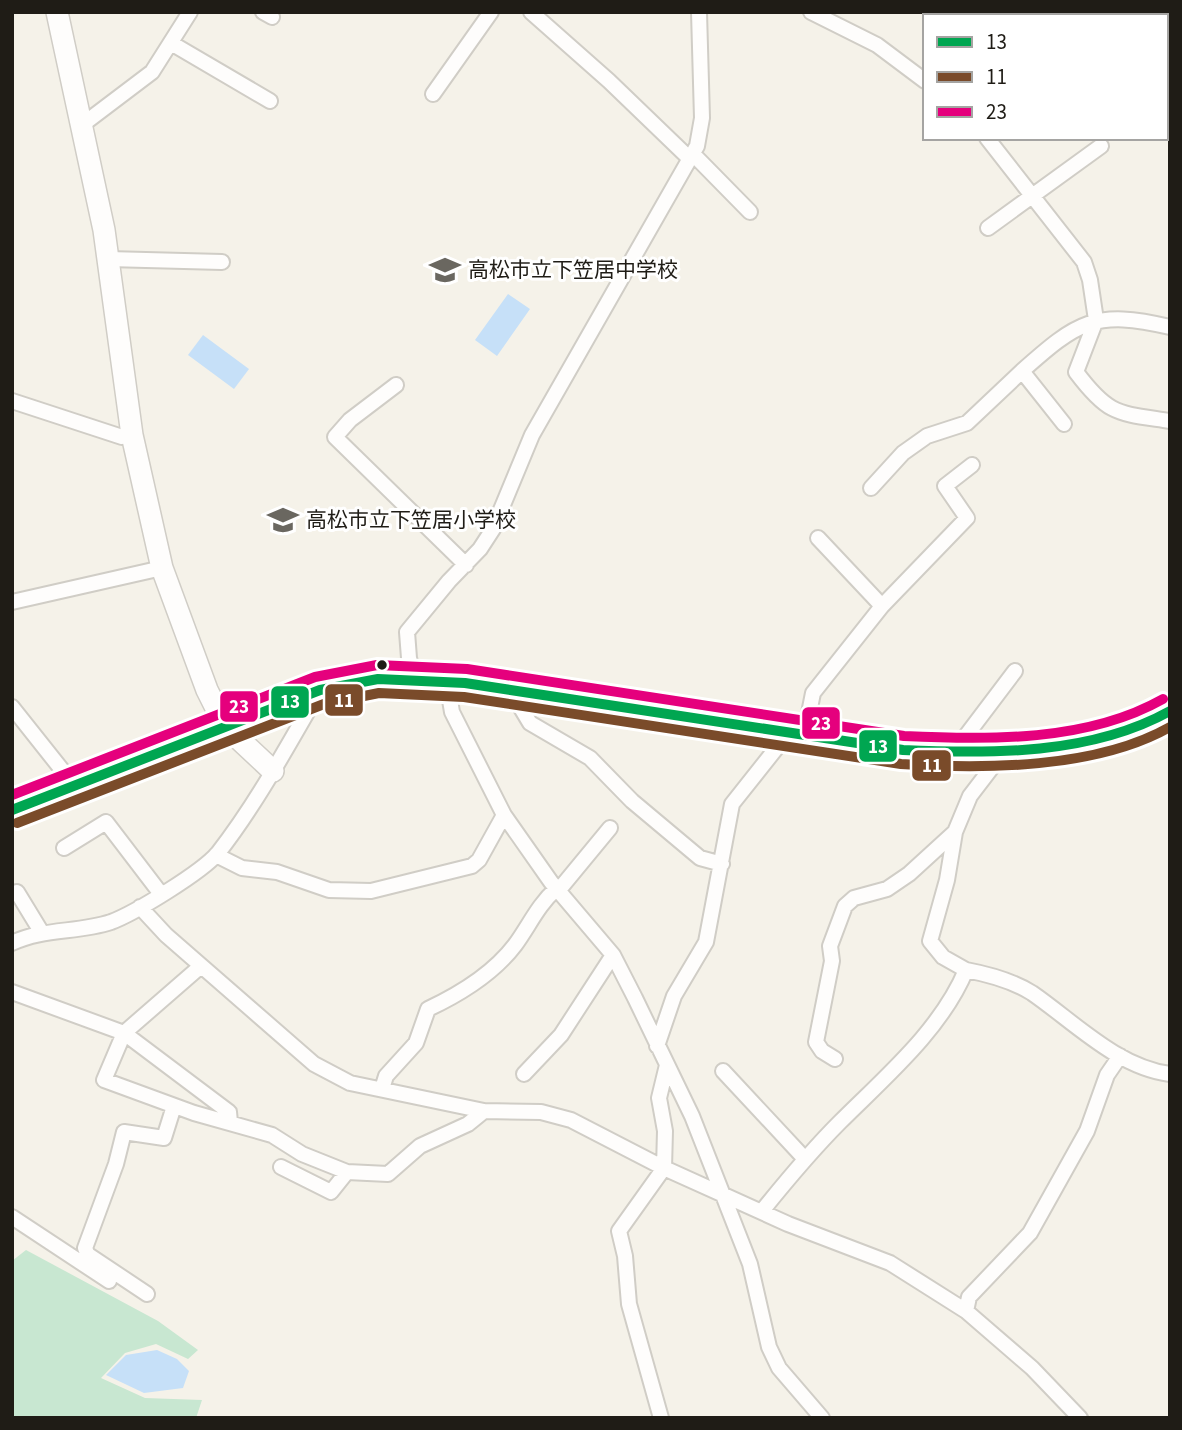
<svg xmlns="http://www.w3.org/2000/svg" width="1182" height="1430" font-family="'Source Sans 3','Noto Sans JP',sans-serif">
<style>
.green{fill:#c8e7d1}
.water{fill:#c6e0f8}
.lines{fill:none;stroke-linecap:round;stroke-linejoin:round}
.street-casing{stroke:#d0cdc6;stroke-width:18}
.secondary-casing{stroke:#d0cdc6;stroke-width:24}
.primary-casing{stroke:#d0cdc6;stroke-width:26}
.street{stroke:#fefdfc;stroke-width:14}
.secondary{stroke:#fefdfc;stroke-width:21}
.primary{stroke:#fefdfc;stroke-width:23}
.bus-1-casing{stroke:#fff;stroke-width:16}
.bus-2-casing{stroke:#fff;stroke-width:16}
.bus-3-casing{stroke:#fff;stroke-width:16}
.bus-1{stroke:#00a651;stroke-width:10}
.bus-2{stroke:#7a4b2a;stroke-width:10}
.bus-3{stroke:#e5007d;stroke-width:10}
.bus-dot{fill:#1f1c16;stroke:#fff;stroke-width:2.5}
.labels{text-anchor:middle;stroke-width:6;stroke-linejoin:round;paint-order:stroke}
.poi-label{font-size:21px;fill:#1f1c16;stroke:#fff;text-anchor:start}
.line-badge{stroke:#fff;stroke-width:2.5}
.badge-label{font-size:19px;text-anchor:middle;font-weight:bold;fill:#fff}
</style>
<rect width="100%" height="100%" fill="#f5f2e9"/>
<path class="green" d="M26 1250 158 1321 198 1350 188 1359 156 1344 125 1353 101 1378 145 1398 202 1400 196 1418H12V1261Z"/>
<path class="water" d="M508 294 530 309 497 356 475 340Z
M203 335 249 369 234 389 188 355Z
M157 1350 177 1359 189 1371 183 1388 144 1393 106 1375 126 1355Z"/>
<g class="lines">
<defs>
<path id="street" d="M263 12 272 17
M531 12 609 81 690 159
M811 12 877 45 925 81
M1136 12 1140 16
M171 43 270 101
M1166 44 1170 46
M433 94 491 12
M82 125 152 72 190 12
M987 138 1084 262 1090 280 1096 320 1076 372C1109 416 1118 413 1170 421
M693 154 750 212
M988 228 1101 146
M108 259 222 262
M396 385 350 420 335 437 466 565
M12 401 122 437 132 435
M1064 424 1022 371C1077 322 1095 309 1170 327
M871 488 903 453 927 436 967 423 1022 371
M818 538 882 606
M12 602 162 568
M414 678 409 658 407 632 449 581 480 549 493 529 532 435 697 146 702 118 699 12
M447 682 452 712 504 815 551 882 613 955 635 998 692 1116 750 1264 769 1347 779 1368 822 1418
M520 691 521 708 530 723 590 758 632 801 700 858 722 864
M12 707 74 785
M805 733 813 693 882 606 967 518 945 486 972 465
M953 753 1015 671
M64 848 106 822 161 894
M216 855 242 868 277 872 329 890 371 891 472 866 479 860 504 815
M558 891 610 828
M17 892 42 933
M140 907 166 935 314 1064 350 1083 484 1111 541 1112 571 1120 664 1168 788 1224 890 1263 966 1311
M12 943C43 928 78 933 111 922 135 913 202 872 218 853 257 803 288 745 320 690
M201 966 124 1033 104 1080 194 1113 272 1135 302 1154 347 1172
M966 970 943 957 930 941 947 880 955 832 970 796 1006 749
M12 992 124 1033 229 1112 230 1122
M657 1046 674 996 706 942 732 804 790 731
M835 1059 822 1051 816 1042 832 961 830 946 845 906 854 898 887 889 909 874 955 832
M723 1071 805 1159
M524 1074 561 1035 613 955
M382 1089 386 1076 416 1043 428 1009C460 994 493 974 515 945 529 926 538 905 556 889
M281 1167 331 1192 347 1172 388 1174 420 1146 468 1124 484 1111
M762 1211C787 1180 812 1150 840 1122 885 1077 941 1030 966 970 987 974 1013 981 1032 993 1074 1022 1117 1067 1170 1074
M12 1217 109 1281
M87 1254 147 1294
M84 1264 87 1253 85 1248 116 1164 124 1132 164 1138 174 1106
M661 1418 629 1304 625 1256 619 1231 664 1168 665 1131 659 1098 667 1065
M1080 1418 1032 1368 966 1311 969 1297 1030 1233 1087 1131 1107 1075 1120 1056"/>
<path id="secondary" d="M57 12 104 230 132 435 162 568 207 690 225 726 273 771"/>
<path id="primary" d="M12 810 320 690 378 679 465 683 903 750C968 755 1118 751 1170 711"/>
</defs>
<use href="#street" class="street-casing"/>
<use href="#secondary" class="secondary-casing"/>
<use href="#primary" class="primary-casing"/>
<use href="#street" class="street"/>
<use href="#secondary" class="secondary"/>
<use href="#primary" class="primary"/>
<defs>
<path id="bus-1" d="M12 810 320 690 378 679 465 683 903 750C991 754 1091 755 1170 711"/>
<path id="bus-2" d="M17 823 324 704 379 693 464 697 901 764C984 769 1096 769 1170 727"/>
<path id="bus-3" d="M12 795 315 677 377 665 467 669 904 736C989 740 1087 742 1163 699"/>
</defs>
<use href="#bus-1" class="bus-1-casing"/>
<use href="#bus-2" class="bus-2-casing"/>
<use href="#bus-3" class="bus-3-casing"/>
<use href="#bus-1" class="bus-1"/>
<use href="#bus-2" class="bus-2"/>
<use href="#bus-3" class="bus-3"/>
</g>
<defs>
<symbol id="school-bare" viewBox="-9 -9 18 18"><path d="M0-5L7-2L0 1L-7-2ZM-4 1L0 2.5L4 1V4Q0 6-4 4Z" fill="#6a6760" stroke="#fff" stroke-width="2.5" paint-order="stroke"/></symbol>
</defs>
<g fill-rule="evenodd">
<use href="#school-bare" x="423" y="248" width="44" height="44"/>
<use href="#school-bare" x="261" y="498" width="44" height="44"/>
</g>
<circle class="bus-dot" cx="382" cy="665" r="6"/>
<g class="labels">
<g class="poi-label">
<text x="468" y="277">高松市立下笠居中学校</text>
<text x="306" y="527">高松市立下笠居小学校</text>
</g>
</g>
<g class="line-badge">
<rect x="324" y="683" width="40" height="34" rx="7" fill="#7a4b2a"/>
<rect x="270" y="685" width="40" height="34" rx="7" fill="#00a651"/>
<rect x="219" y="690" width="40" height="33" rx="7" fill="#e5007d"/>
<rect x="801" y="706" width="40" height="34" rx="7" fill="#e5007d"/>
<rect x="858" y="729" width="40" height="34" rx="7" fill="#00a651"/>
<rect x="911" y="749" width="41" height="33" rx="7" fill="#7a4b2a"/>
</g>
<g class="badge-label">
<text x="344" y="707">11</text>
<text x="290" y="708">13</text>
<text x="239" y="713">23</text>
<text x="821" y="730">23</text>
<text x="878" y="753">13</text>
<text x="932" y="772">11</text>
</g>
<rect width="1182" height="1430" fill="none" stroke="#1f1c16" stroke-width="28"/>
<rect x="923" y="14" width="245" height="126" fill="#ffffff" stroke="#a5a4a2" stroke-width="2"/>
<rect x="937" y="37" width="35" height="10" fill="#00a651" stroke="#a5a4a2" stroke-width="2"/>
<text x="986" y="49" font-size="21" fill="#1f1c16">13</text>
<rect x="937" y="72" width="35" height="10" fill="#7a4b2a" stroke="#a5a4a2" stroke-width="2"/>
<text x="986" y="84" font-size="21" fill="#1f1c16">11</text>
<rect x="937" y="107" width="35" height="10" fill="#e5007d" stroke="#a5a4a2" stroke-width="2"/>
<text x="986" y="119" font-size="21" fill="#1f1c16">23</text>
</svg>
